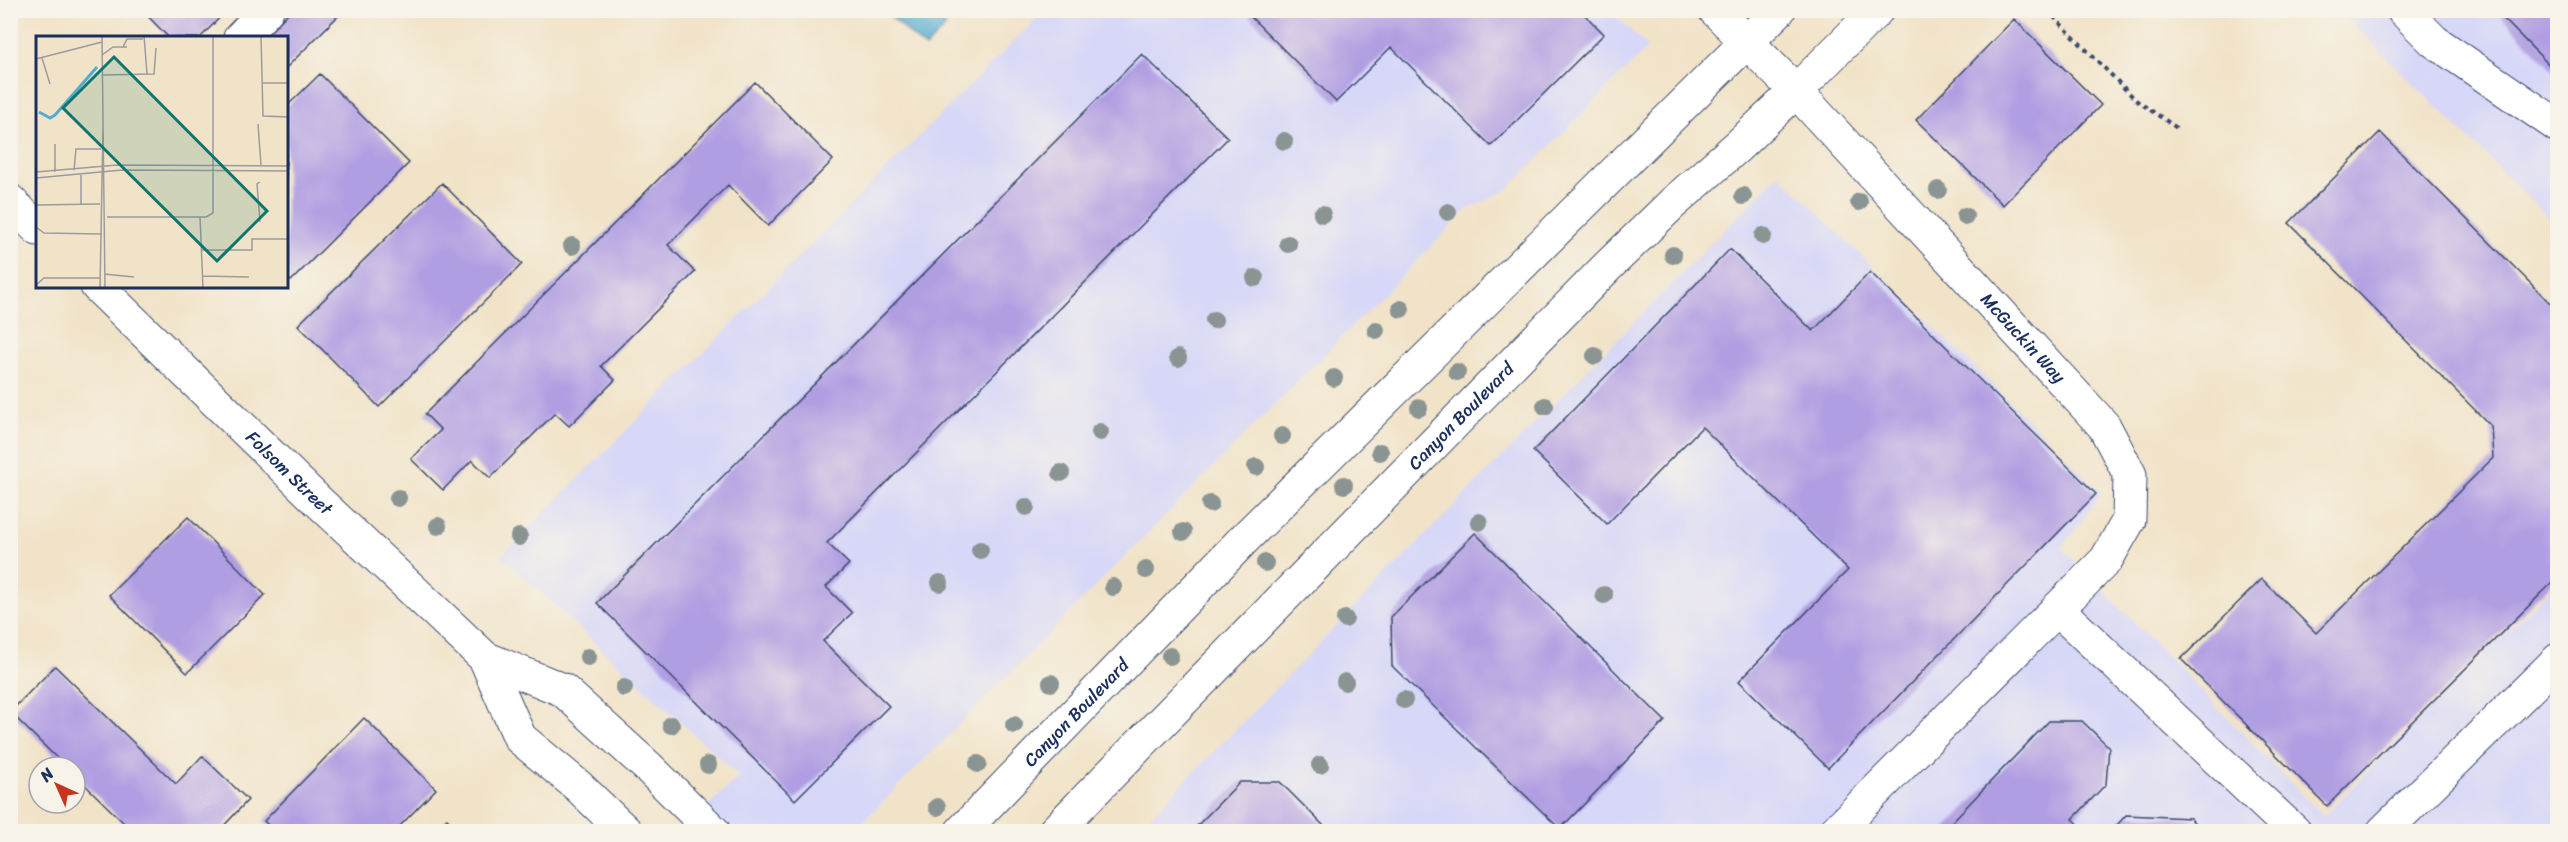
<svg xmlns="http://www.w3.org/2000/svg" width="2568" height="842" font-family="Sriracha,sans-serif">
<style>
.built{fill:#d7d7f8}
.water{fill:#52add0;stroke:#366e97;stroke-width:1.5}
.building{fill:#b09ee2}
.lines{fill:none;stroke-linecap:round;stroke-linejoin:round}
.minor-casing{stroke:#3b4a6e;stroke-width:35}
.major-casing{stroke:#3b4a6e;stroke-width:35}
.path{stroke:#3b4a6e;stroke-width:4;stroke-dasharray:4.5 4.5;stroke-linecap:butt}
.minor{stroke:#fff;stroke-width:33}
.major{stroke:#fff;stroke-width:33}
.tree{fill:#8a9593}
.labels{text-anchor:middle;stroke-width:6;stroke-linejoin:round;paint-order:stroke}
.street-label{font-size:18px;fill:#1b2f5e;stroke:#f7f3e8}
.inset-river{fill:none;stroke:#52add0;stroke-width:3}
.inset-road{fill:none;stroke:#9b9b9e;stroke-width:1.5}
.view{fill:#0f766e;fill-opacity:0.15;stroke:#0f766e;stroke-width:3}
.inset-edge{fill:none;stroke:#1b2f5e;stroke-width:3}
</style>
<rect width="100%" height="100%" fill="#f7f3e8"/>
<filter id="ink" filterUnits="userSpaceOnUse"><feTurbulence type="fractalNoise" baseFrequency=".0167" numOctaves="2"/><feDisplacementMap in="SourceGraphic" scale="12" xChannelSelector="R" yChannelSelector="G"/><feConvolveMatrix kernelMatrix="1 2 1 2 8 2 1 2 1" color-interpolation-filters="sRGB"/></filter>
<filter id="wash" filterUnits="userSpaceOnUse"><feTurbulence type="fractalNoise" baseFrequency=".008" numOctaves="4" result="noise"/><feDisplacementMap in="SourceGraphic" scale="24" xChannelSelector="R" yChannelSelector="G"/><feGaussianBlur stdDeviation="1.35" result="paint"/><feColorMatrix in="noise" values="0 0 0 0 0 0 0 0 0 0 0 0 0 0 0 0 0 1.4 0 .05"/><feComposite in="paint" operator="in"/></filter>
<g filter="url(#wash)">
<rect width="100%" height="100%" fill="#f1e3c8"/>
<path class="built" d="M1044 11H1611L1648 47 1508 189 1467 210 854 831H682L739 776 501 556Z
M2340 11H2557V226Z
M1779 174 2102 493 2062 548 2323 816 2557 582V831L1135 832Z"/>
<path class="water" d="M885 11H930L946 26 925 48Z"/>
<g id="blocks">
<path class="building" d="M142 10H227L200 38H169Z
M291 10H344L286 68V38H264Z
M1244 10H1580L1604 34 1491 146 1391 47 1336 102Z
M2495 10H2558V74Z
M2014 19 2101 105 2003 205 1916 120Z
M1142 54 1228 138 827 543 849 564 826 587 852 613 823 641 889 706 795 800 597 603Z
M320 74 409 163 291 281 286 277V107Z
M755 82 833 160 768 226 728 185 668 245 695 272 601 366 615 380 569 426 555 413 490 478 472 460 443 490 411 459 441 430 425 414Z
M2380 132 2558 311V577L2327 806 2181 659 2262 579 2316 633 2493 458 2491 426 2289 223Z
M442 183 522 264 379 407 298 325Z
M1730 249 1813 331 1870 272 2096 494 1828 768 1739 681 1848 570 1702 427 1607 524 1533 451Z
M188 517 265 595 187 673 109 595Z
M1475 533 1665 721 1560 829 1392 666 1391 617Z
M55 666 176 784 202 756 248 800 218 832H129L131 830 75 775V767H66L10 712Z
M364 718 436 789 394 832H275L264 821Z
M2049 721H2082L2109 747 2106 784 2073 819 2087 832H1942Z
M1240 782H1280L1330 832H1191Z
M2126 815 2190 818 2203 832H2111Z
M447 819 460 832H435Z"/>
</g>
</g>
<g filter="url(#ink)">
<use href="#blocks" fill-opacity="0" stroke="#3b4a6e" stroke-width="1.5"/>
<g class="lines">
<defs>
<g id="minor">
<path id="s1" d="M1715 10 1796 91 2104 426 2130 475 2129 520 2106 560 1835 832"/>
<path d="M2403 10 2434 41 2558 126"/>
<path d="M240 38 267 10"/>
<path d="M2057 609 2295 832"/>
<path d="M2383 832 2558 660"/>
</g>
<g id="major">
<path d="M10 201 38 229"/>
<path id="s2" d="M97 286 318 501 485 658 563 690 648 767 714 832"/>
<path d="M485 658 520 738 578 786 626 832"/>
<path id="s3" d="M961 832 1245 538 1779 10"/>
<path id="s4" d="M1054 832 1607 267 1673 203 1738 146 1796 91 1877 10"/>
</g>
</defs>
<use href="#minor" class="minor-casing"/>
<use href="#major" class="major-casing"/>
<path class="path" d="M2047 10 2137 101 2180 130"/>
<use href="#minor" class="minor"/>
<use href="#major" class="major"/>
</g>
<g class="tree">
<circle cx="1284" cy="141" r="9"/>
<circle cx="1938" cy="190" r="9"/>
<circle cx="1743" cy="196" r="9"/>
<circle cx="1859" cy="202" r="9"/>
<circle cx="1448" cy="212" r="9"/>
<circle cx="1322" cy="214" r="9"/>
<circle cx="1965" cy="216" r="9"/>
<circle cx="1763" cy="236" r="9"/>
<circle cx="1288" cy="244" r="9"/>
<circle cx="572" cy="246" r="9"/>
<circle cx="1673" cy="255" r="9"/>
<circle cx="1255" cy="278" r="9"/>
<circle cx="1401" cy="309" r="9"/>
<circle cx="1214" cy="320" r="9"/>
<circle cx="1376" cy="330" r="9"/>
<circle cx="1595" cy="356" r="9"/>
<circle cx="1178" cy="358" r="9"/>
<circle cx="1457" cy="372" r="9"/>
<circle cx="1334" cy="378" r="9"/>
<circle cx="1545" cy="406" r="9"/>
<circle cx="1419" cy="408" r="9"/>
<circle cx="1100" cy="432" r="9"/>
<circle cx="1282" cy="436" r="9"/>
<circle cx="1380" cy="452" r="9"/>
<circle cx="1256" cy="467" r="9"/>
<circle cx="1061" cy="473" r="9"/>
<circle cx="1344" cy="485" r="9"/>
<circle cx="398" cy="498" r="9"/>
<circle cx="1210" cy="504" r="9"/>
<circle cx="1026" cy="507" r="9"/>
<circle cx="1479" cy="522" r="9"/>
<circle cx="438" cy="526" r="9"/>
<circle cx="1183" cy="532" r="9"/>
<circle cx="519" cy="537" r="9"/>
<circle cx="980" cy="550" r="9"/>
<circle cx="1265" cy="563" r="9"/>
<circle cx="1146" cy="570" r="9"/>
<circle cx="940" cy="583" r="9"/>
<circle cx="1113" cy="587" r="9"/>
<circle cx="1604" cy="595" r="9"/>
<circle cx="1345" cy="619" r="9"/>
<circle cx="1170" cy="656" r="9"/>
<circle cx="588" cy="657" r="9"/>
<circle cx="1345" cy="682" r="9"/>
<circle cx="1051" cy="683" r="9"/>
<circle cx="624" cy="688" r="9"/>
<circle cx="1404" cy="700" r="9"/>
<circle cx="671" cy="725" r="9"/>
<circle cx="1014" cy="725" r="9"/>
<circle cx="978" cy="764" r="9"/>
<circle cx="708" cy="765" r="9"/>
<circle cx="1320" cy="765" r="9"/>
<circle cx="937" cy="807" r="9"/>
</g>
</g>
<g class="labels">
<g class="street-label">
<text dy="6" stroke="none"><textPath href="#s1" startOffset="450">McGuckin Way</textPath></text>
<text dy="6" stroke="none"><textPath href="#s4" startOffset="582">Canyon Boulevard</textPath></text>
<text dy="6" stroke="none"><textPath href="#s2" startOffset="268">Folsom Street</textPath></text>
<text dy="6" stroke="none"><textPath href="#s3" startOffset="166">Canyon Boulevard</textPath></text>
</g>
</g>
<g transform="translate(36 36)">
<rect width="252" height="252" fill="#f1e3c8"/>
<path class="inset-river" d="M3 76 14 82 19 79 61 31"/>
<path class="inset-road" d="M66 0 69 252M108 0 111 38M225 0 227 80 252 81M87 11 91 3H107M66 19 77 11H91M6 22 14 48M0 23 66 6M66 39 118 38 120 12M226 47H252M0 83V109M222 88 225 129M38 134 40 113H65M0 136 81 129 252 130M19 136V108M0 142 86 134 252 135M224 146 221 148 224 186M45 168V139M0 169 64 168M71 181H170L177 177V0M164 181 167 252M0 191 8 197 66 198M165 214H216V203H252M68 238 98 241M166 240 213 241M0 249 8 242H64M64 252 67 90"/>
<path class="view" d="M78 21 231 175 181 225 27 72Z"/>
<rect width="252" height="252" class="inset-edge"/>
</g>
<rect width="2568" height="842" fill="none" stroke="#f7f3e8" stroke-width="36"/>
<g transform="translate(57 785) rotate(315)"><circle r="28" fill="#f7f3e8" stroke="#9fa5b1" stroke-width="1.5"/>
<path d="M0-4.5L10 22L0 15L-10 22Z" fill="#c8321e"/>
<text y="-9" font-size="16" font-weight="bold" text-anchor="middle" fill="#1b2f5e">N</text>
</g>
</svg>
